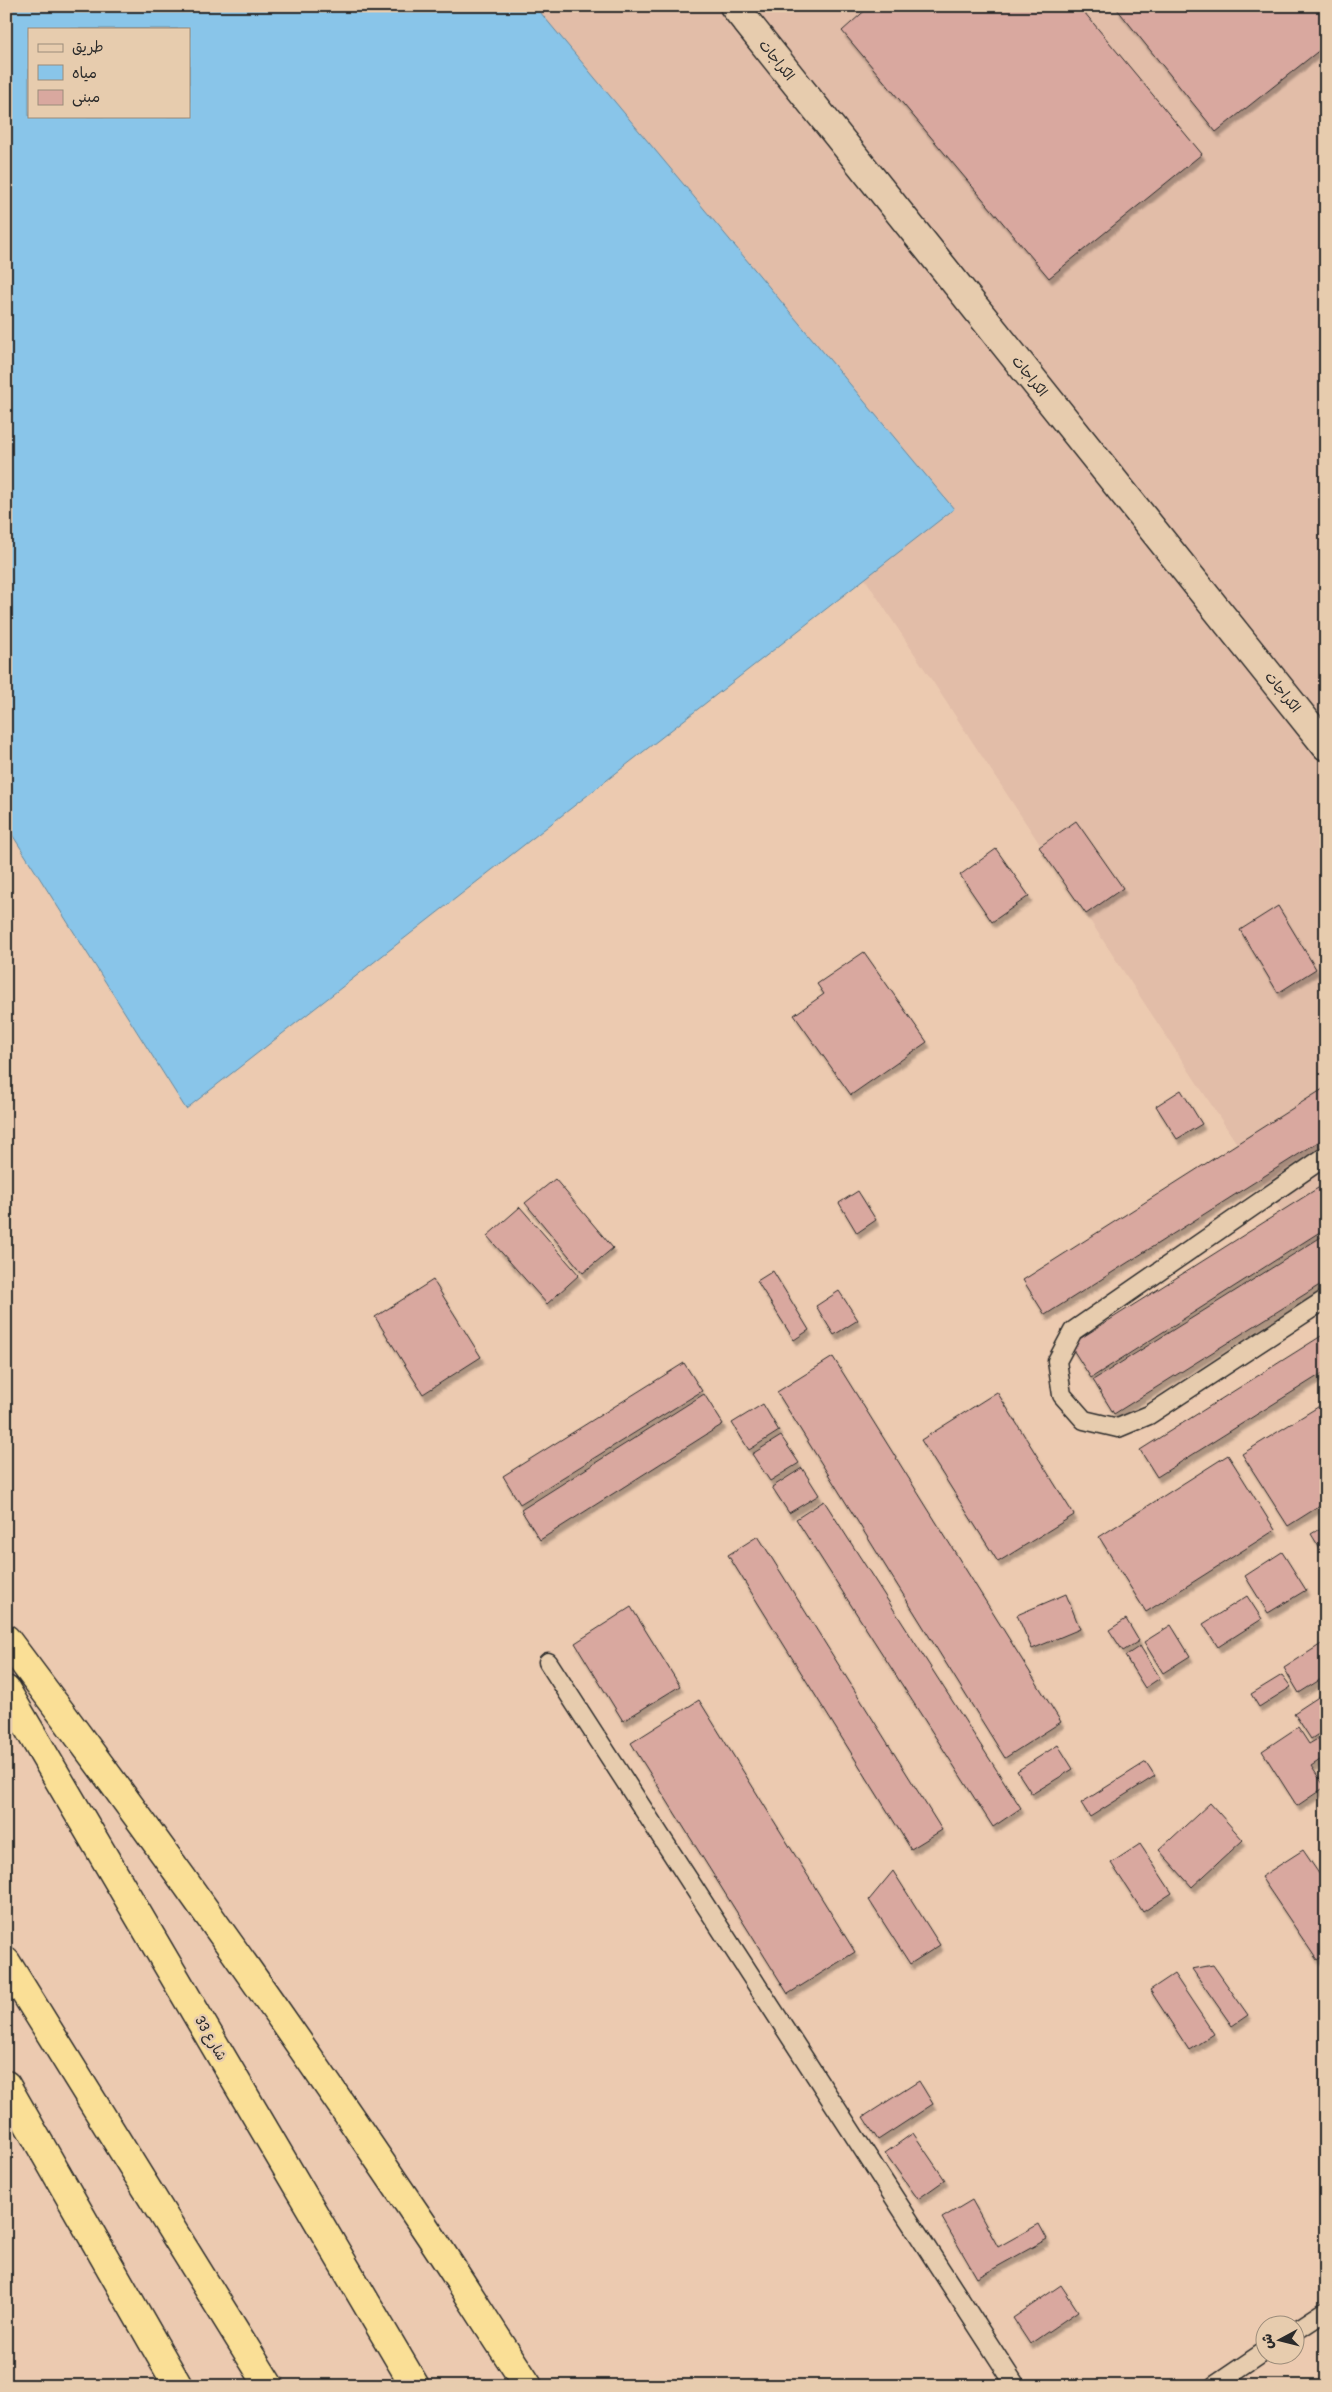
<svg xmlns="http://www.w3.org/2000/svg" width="1332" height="2392" font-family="Pangolin,'Playpen Sans Arabic',sans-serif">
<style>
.built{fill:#e2bda8}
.water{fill:#89c5e9;stroke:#63879d;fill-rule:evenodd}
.building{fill:#d9a89f;stroke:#2b2b2b;filter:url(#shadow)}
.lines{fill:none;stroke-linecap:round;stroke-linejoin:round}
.lane-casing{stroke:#2b2b2b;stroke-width:21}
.street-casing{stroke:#2b2b2b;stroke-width:31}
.highway-casing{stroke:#2b2b2b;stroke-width:31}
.lane{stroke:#e7ccae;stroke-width:18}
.street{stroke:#e7ccae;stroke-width:28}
.highway{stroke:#fadf96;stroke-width:28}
.labels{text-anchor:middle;stroke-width:5;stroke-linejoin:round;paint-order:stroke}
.street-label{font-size:14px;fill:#2b2b2b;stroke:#e7ccae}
</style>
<defs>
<filter id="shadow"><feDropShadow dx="3" dy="5.5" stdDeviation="1" flood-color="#0004"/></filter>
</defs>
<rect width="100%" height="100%" fill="#eccab0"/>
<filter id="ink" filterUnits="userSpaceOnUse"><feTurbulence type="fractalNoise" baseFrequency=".02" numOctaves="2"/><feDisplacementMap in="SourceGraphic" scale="10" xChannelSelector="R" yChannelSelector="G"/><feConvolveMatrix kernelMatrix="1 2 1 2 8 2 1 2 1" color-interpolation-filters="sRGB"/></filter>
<g filter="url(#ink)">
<path class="built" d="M488 6H1326V1279Z"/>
<path class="water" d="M6 6H535L954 509 186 1109 6 825ZM29 29H189V116H29Z"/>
<path class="building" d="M870 6H1079L1202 154 1049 278 842 31Z
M1121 6H1326V45L1216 132 1117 9Z
M1076 821 1123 888 1086 914 1039 847Z
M996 849 1029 896 992 922 960 875Z
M1278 906 1316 969 1278 993 1240 930Z
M864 952 927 1042 851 1095 794 1015 824 994 817 984Z
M1326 1087V1137L1045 1315 1023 1280Z
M1181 1090 1202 1124 1177 1139 1156 1106Z
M555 1179 613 1248 583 1273 525 1203Z
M1326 1183V1228L1091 1378 1070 1345Z
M858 1191 876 1220 857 1233 839 1203Z
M520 1207 579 1275 547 1304 487 1236Z
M1326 1234V1281L1114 1414 1093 1380Z
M773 1271 809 1330 794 1340 757 1281Z
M433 1280 481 1357 423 1394 375 1317Z
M839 1291 858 1320 834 1335 816 1306Z
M1326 1333V1371L1157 1477 1140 1450Z
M833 1357 1061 1722 1005 1758 777 1392Z
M684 1363 702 1391 520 1504 503 1476Z
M997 1392 1074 1515 998 1562 921 1440Z
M704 1394 723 1424 540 1540 521 1510Z
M1326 1402V1502L1288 1526 1242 1454Z
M763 1404 779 1431 749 1450 732 1423Z
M781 1436 799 1463 770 1481 752 1454Z
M1228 1455 1275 1530 1146 1612 1099 1537Z
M802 1468 819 1495 789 1513 772 1487Z
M824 1501 1021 1808 993 1827 796 1519Z
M1326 1525V1558L1311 1534Z
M758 1536 942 1830 911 1849 728 1555Z
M1282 1552 1306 1590 1268 1613 1245 1576Z
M1066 1594 1080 1629 1032 1649 1017 1615Z
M1247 1596 1262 1619 1218 1647 1203 1624Z
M631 1607 680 1686 623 1721 575 1643Z
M1126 1619 1139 1641 1123 1651 1109 1630Z
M1171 1625 1190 1656 1163 1673 1144 1642Z
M1326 1641V1676L1299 1693 1284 1668Z
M1140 1646 1160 1678 1145 1688 1125 1656Z
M1282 1675 1291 1687 1259 1707 1251 1694Z
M1326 1692V1729L1311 1739 1294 1713Z
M699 1700 855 1952 788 1994 631 1743Z
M1298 1727 1309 1744 1326 1734V1756L1311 1766 1325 1787 1297 1806 1262 1751Z
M1058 1745 1073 1769 1032 1794 1017 1771Z
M1146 1762 1155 1776 1090 1817 1081 1803Z
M1210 1803 1243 1840 1192 1887 1159 1850Z
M1140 1844 1172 1893 1143 1912 1111 1863Z
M1303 1850 1326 1884V1954L1317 1960 1261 1877Z
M893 1871 940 1945 910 1964 869 1900Z
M1213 1965 1248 2015 1232 2026 1192 1969Z
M1174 1974 1214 2034 1189 2050 1150 1990Z
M919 2081 933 2104 878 2140 863 2117Z
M913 2133 945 2180 918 2199 885 2153Z
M972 2200 998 2247 1039 2224 1047 2239 977 2278 942 2218Z
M1061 2285 1078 2311 1030 2344 1013 2318Z"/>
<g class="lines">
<defs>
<path id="lane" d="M1326 1156 1073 1331 1057 1361 1062 1395 1084 1420 1118 1428 1149 1415 1326 1299
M548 1662 1016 2386
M1294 2332 1326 2311
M1214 2386 1264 2352"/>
<path id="street" d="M734 6 1326 746"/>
<path id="highway" d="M6 1639C148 1827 284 2018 415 2213 454 2270 490 2329 528 2386
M6 1690 415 2386
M6 1962 269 2386
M6 2085 178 2386"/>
</defs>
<use href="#lane" class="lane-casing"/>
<use href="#street" class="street-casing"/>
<use href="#highway" class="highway-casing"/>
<use href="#lane" class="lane"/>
<use href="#street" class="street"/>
<use href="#highway" class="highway"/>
</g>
</g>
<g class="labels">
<g class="street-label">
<text transform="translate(777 60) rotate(51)" y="5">الكراجات</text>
<text transform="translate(1030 376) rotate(51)" y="5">الكراجات</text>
<text transform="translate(1283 692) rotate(51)" y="5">الكراجات</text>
<text transform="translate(211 2038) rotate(60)" y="5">شارع 33</text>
</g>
</g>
<rect width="1332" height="2392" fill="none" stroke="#e7ccae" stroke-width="25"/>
<rect x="12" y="12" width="1307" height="2367" fill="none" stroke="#2b2b2b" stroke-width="2" filter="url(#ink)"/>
<rect x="28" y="28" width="162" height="90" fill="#e7ccae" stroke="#9c8c7a"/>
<rect x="38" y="44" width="25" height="8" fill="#e7ccae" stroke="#9c8c7a"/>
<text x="72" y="52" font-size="15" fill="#2b2b2b">طريق</text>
<rect x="38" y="65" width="25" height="15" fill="#89c5e9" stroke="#9c8c7a"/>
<text x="72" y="78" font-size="15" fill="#2b2b2b">مياه</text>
<rect x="38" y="90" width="25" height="15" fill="#d9a89f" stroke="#9c8c7a"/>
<text x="72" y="102" font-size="15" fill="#2b2b2b">مبنى</text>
<g transform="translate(1280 2340) rotate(263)"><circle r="24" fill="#e7ccae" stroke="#9c8c7a"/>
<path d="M0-4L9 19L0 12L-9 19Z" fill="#2b2b2b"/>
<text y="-8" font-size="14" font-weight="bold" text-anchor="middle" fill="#2b2b2b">ش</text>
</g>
</svg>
